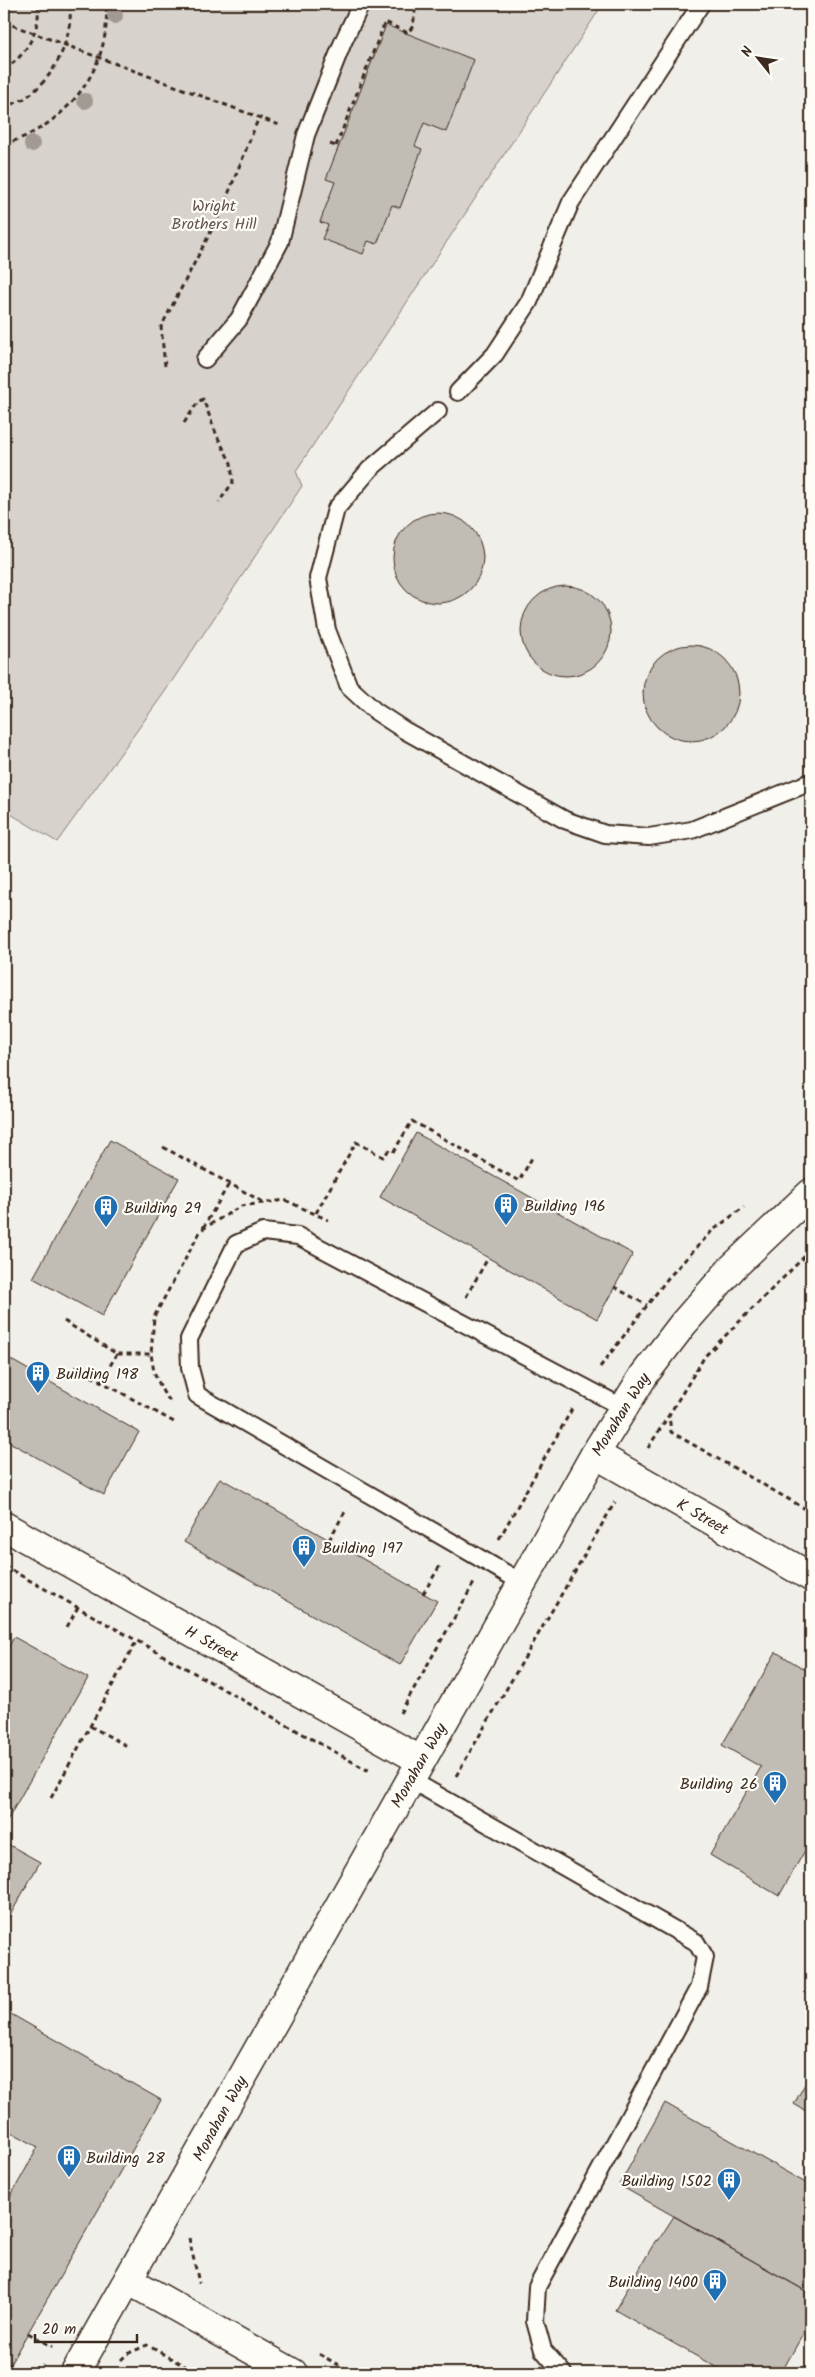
<svg xmlns="http://www.w3.org/2000/svg" width="815" height="2377" font-family="Kalam,sans-serif">
<style>
.park{fill:#d7d2cc;stroke:#897e75}
.building{fill:#c1bcb4;stroke:#3b2a1e}
.lines{fill:none;stroke-linecap:round;stroke-linejoin:round}
.lane-casing{stroke:#3b2a1e;stroke-width:20}
.street-casing{stroke:#3b2a1e;stroke-width:31}
.secondary-casing{stroke:#3b2a1e;stroke-width:31}
.path{stroke:#3b2a1e;stroke-width:3;stroke-dasharray:5 4;stroke-linecap:butt}
.lane{stroke:#fdfcf7;stroke-width:16}
.street{stroke:#fdfcf7;stroke-width:28}
.secondary{stroke:#fdfcf7;stroke-width:28}
.tree{fill:#a29a92}
.labels{text-anchor:middle;stroke-width:4.5;stroke-linejoin:round;paint-order:stroke}
.park-label{font-size:16px;fill:#62544a;stroke:#fdfcf7}
.poi-label{font-size:16px;fill:#3b2a1e;stroke:#fdfcf7;text-anchor:start}
.street-label{font-size:16px;fill:#3b2a1e;stroke:#fdfcf7}
</style>
<rect width="100%" height="100%" fill="#f1efea"/>
<filter id="ink" filterUnits="userSpaceOnUse"><feTurbulence type="fractalNoise" baseFrequency=".02" numOctaves="2"/><feDisplacementMap in="SourceGraphic" scale="10" xChannelSelector="R" yChannelSelector="G"/><feConvolveMatrix kernelMatrix="1 2 1 2 8 2 1 2 1" color-interpolation-filters="sRGB"/></filter>
<g filter="url(#ink)">
<path class="park" d="M4 4H603L296 471 302 486 164 693 57 842 4 810Z"/>
<path class="building" d="M386 25 474 60 446 132 424 123 415 146 422 149 400 208 392 205 377 244 368 241 363 254 322 239 328 225 320 222 335 182 326 179Z
M393 558a45 45 0 1 1 90 0a45 45 0 1 1-90 0Z
M521 631a45 45 0 1 1 90 0a45 45 0 1 1-90 0Z
M643 693a48 48 0 1 1 96 0a48 48 0 1 1-96 0Z
M416 1133 633 1254 597 1319 380 1197Z
M110 1140 179 1178 102 1316 33 1278Z
M4 1356 139 1432 104 1495 4 1439Z
M220 1478 437 1601 400 1665 184 1542Z
M14 1637 88 1678 4 1826V1655Z
M776 1652 811 1673V1840L779 1896 710 1855 761 1767 722 1745Z
M4 1842 40 1862 4 1926Z
M4 2010 161 2100 5 2373 4 2208 38 2147 4 2128Z
M811 2073V2114L794 2104Z
M665 2103 811 2186V2294L619 2185Z
M674 2216 811 2294V2320L781 2373H726L615 2310 656 2240 658 2241Z"/>
<g class="lines">
<defs>
<path id="lane" d="M205 359 239 319 280 242 306 135 343 42 361 4
M458 392 495 354 529 302 571 202 701 4
M438 411 370 469 336 509 318 578 327 630 349 687 375 711 404 730 565 820 605 834 649 837 692 830 811 782
M521 1582 197 1395 190 1368 189 1339 236 1244 263 1232 298 1236 624 1408
M409 1779 696 1942 705 1957 699 1987 537 2287 535 2321 543 2350 563 2373"/>
<path id="street" d="M4 1526 420 1760
M128 2280 293 2373
M75 2373 595 1454"/>
<path id="secondary" d="M811 1193 732 1268 683 1324 644 1375 595 1454 811 1577"/>
</defs>
<use href="#lane" class="lane-casing"/>
<use href="#street" class="street-casing"/>
<use href="#secondary" class="secondary-casing"/>
<path class="path" d="M4 22 282 126
M4 69C26 57 41 29 38 4
M4 108C11 104 19 102 25 98 55 78 73 39 70 4
M4 144C65 127 112 69 106 4
M330 144 339 147
M336 146 385 22 408 33 413 26 416 4
M165 366 161 327 221 212 259 117
M184 423 198 402 203 399 217 436 231 463 233 482 219 502
M163 1147 263 1202
M316 1213 356 1142 383 1157 390 1149 394 1151 412 1121 519 1181 533 1156
M203 1228 229 1184
M811 1250 705 1356 669 1415 671 1432 811 1512
M614 1287 647 1305
M466 1297 488 1258
M64 1321 117 1354H151
M75 1367 174 1422
M600 1367 668 1278 712 1231 744 1207
M101 1381 117 1354
M170 1401 163 1392 154 1372 151 1354 154 1317 201 1230 241 1206 285 1200 328 1220
M648 1448 669 1415
M499 1539 572 1409
M329 1540 346 1510
M4 1566 367 1770 368 1768
M423 1594 441 1564
M67 1627 78 1607
M400 1713 474 1583
M90 1726 129 1747
M456 1776 615 1502
M51 1798 137 1640
M189 2238 199 2283
M28 2333 53 2347
M319 2354 353 2373
M121 2360 127 2354 147 2345 197 2373
M38 2373 43 2365"/>
<use href="#lane" class="lane"/>
<use href="#street" class="street"/>
<use href="#secondary" class="secondary"/>
</g>
<g class="tree">
<circle cx="115" cy="16" r="8"/>
<circle cx="85" cy="101" r="8"/>
<circle cx="32" cy="144" r="8"/>
</g>
</g>
<defs>
<symbol id="building-pin" viewBox="-11 -11 22 30"><path d="M0 17L-7.5 6A9.5 9.5 0 1 1 7.5 6Z" fill="#1f6fb2" stroke="#fdfcf7"/><path d="M-4-6H4V6H1V3H-1V6H-4ZM-2.5-4.3h1.7v1.8h-1.7ZM.8-4.3h1.7v1.8H.8ZM-2.5-1h1.7V.8h-1.7ZM.8-1h1.7V.8H.8Z" fill="#fff"/></symbol>
</defs>
<g fill-rule="evenodd">
<use href="#building-pin" x="492" y="1191" width="28" height="38"/>
<use href="#building-pin" x="92" y="1193" width="28" height="38"/>
<use href="#building-pin" x="24" y="1359" width="28" height="38"/>
<use href="#building-pin" x="290" y="1533" width="28" height="38"/>
<use href="#building-pin" x="761" y="1769" width="28" height="38"/>
<use href="#building-pin" x="55" y="2143" width="28" height="38"/>
<use href="#building-pin" x="715" y="2166" width="28" height="38"/>
<use href="#building-pin" x="701" y="2267" width="28" height="38"/>
</g>
<g class="labels">
<g class="park-label">
<text x="214" y="211">Wright<tspan x="214" dy="18">Brothers Hill</tspan></text>
</g>
<g class="poi-label">
<text x="524" y="1211">Building 196</text>
<text x="124" y="1213">Building 29</text>
<text x="56" y="1379">Building 198</text>
<text x="322" y="1553">Building 197</text>
<text x="758" y="1789" text-anchor="end">Building 26</text>
<text x="86" y="2163">Building 28</text>
<text x="712" y="2186" text-anchor="end">Building 1502</text>
<text x="698" y="2287" text-anchor="end">Building 1400</text>
</g>
<g class="street-label">
<text transform="translate(620 1414) rotate(-58)" y="6">Monahan Way</text>
<text transform="translate(703 1516) rotate(30)" y="6">K Street</text>
<text transform="translate(212 1643) rotate(29)" y="6">H Street</text>
<text transform="translate(418 1765) rotate(-60)" y="6">Monahan Way</text>
<text transform="translate(219 2118) rotate(-61)" y="6">Monahan Way</text>
</g>
</g>
<rect width="815" height="2377" fill="none" stroke="#fdfcf7" stroke-width="20"/>
<rect x="10" y="10" width="795" height="2357" fill="none" stroke="#3b2a1e" stroke-width="2" filter="url(#ink)"/>
<g transform="translate(758 58) rotate(300)" stroke="#fdfcf7" stroke-width="4" paint-order="stroke">
<path d="M0-4L9 19L0 12L-9 19Z" fill="#3b2a1e"/>
<text y="-8" font-size="14" font-weight="bold" text-anchor="middle" fill="#3b2a1e">N</text>
</g>
<path d="M35 2334v8h102v-8" fill="none" stroke="#3b2a1e" stroke-width="2.5"/>
<text x="42" y="2334" font-size="15" fill="#3b2a1e" stroke="#fdfcf7" stroke-width="4" paint-order="stroke">20 m</text>
</svg>
